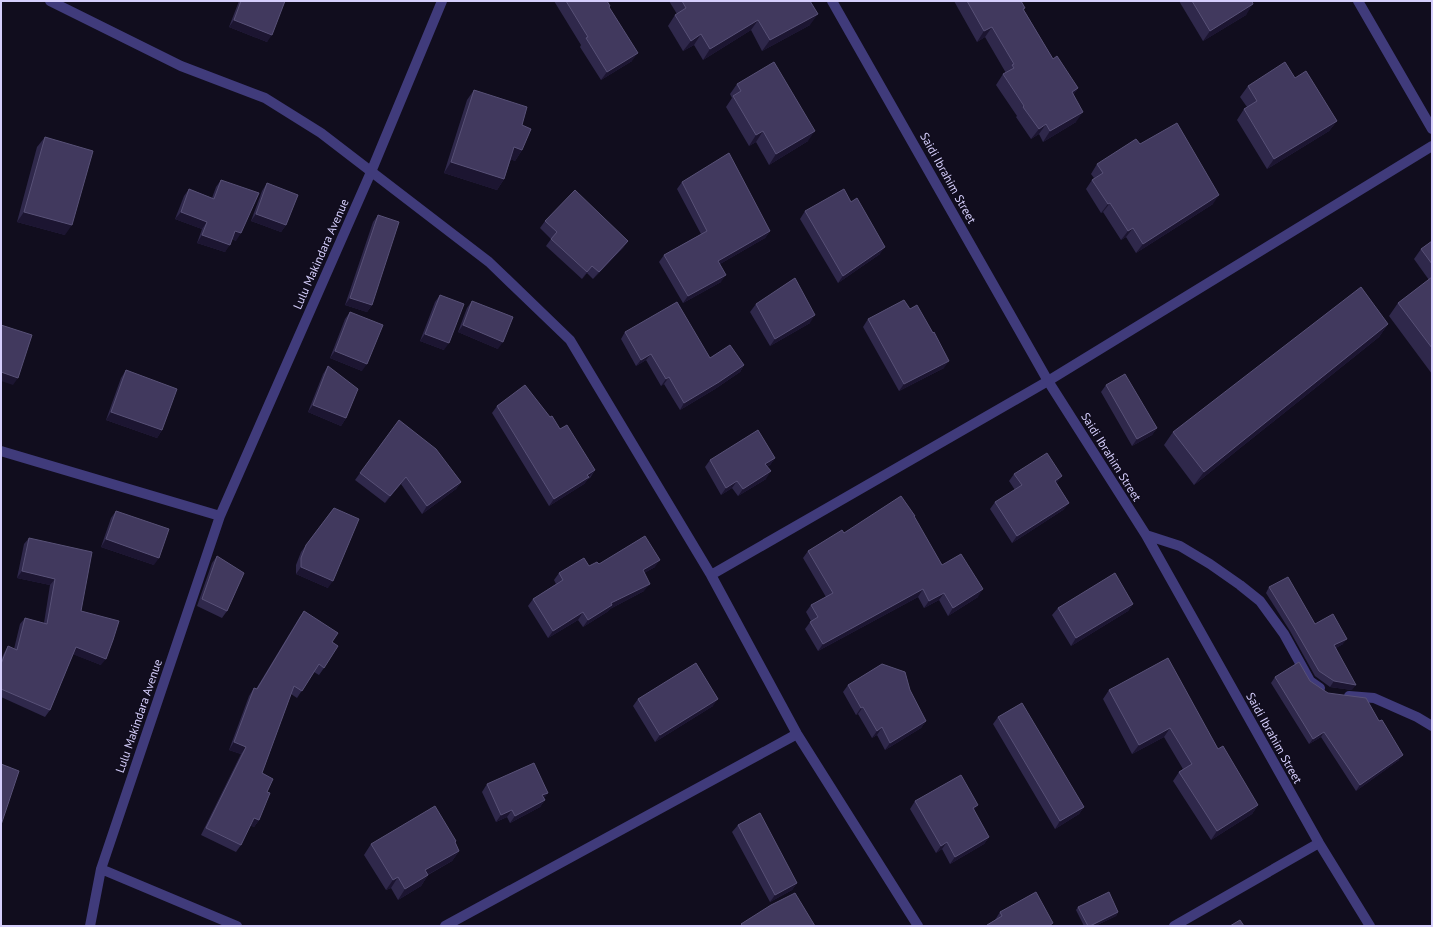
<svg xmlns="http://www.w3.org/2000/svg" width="1433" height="927" font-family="'PT Sans',sans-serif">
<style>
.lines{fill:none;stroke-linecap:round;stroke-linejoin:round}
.minor{stroke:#403b7b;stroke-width:10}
.wall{fill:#2f284b}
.shaded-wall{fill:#1c1531}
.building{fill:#41395e;stroke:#585177}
.labels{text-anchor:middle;stroke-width:3;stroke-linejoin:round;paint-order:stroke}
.street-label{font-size:12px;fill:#d5cefc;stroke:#110d1e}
</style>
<rect width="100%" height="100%" fill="#110d1e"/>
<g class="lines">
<path class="minor" d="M50 1 181 66 265 98 321 133 489 262 570 340 711 575 797 734 918 926
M832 1 1048 381 1146 535 1319 843 1370 926
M1358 1 1432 129
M1 451 220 516
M1146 535 1180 546 1210 564 1240 585 1260 601 1284 634 1310 681 1320 688
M711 575 1048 381 1432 146
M1349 696 1374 698 1417 717 1432 726
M101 869 237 926
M90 926 101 869 220 516 371 172 442 1
M445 926 797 734
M1174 926 1319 843"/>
</g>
<path class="wall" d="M239 1H285L267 42 229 27Z
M554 1H607L609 8 632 61 601 80 580 47 581 45Z
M669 1H810V25L762 51 751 30 703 60 694 45 683 51 668 26 675 15 677 14Z
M954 1H1021L1025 8 1024 10 1053 59 1078 88 1073 95 1076 122 1043 142 1039 134 1031 139 1016 117 1017 116 996 85 1003 74 1006 73 985 37 977 42Z
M1179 1H1252L1246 15 1203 41Z
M737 84 808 141 769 165 756 142 749 146 726 107 732 98 730 94Z
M1248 86 1337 121 1329 131 1267 169 1237 120 1244 109 1247 107 1240 97Z
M474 90 522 125V150L515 161 511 159 504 179 497 190 444 173 467 100Z
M45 137 65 235 17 222 37 147Z
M1140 144 1213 204 1136 253 1126 237 1121 240 1103 212 1101 213 1086 189 1092 180 1094 178 1091 174 1097 164Z
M221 180 236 241 232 239 225 252 197 243 202 229 175 219 184 196 189 189 212 198 216 187Z
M682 182 770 231 765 238 720 264 721 282 683 303 659 262 664 255 701 234 677 189Z
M267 183 286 225 281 232 251 221 262 191Z
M805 211 880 254 838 283 800 219Z
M378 215 372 305 367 312 345 305 373 222Z
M545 221 628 241 623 248 593 279 587 273 582 279 546 246 551 239 540 228Z
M1432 241V374L1389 316 1398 303 1429 280 1414 259 1421 249Z
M440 295 444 350 420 341 435 302Z
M472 301 498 349 458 332 467 308Z
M756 304 810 323 770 346 750 312Z
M910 309 933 333 944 368 899 391 863 327 868 319Z
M350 312 362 371 330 358 345 319Z
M1388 324 1379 337 1194 485 1164 445 1173 432Z
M625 332 710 358 744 365 740 372 715 389 680 410 664 384 661 386 646 360 636 366 621 339Z
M328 366 346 418 341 426 308 412 323 374Z
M126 370 162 430 157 438 106 420 121 378Z
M1106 385 1157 428 1152 435 1132 446 1101 392Z
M497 406 550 417 595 470 590 478 588 479 584 484 549 506 492 413Z
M775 458 770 465 767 467 766 479 738 496 732 488 721 495 705 467 710 460Z
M360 473 461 482 456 489 422 514 401 484 385 503 355 480Z
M1014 474 1057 484 1069 503 1063 510 1012 543 990 509 995 502 1015 490 1009 481Z
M334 508 328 588 296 574V565L301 552Z
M116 511 154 565 101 547 111 518Z
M914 517 942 565 978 597 948 616 939 600 924 608 918 597 818 651 805 629 811 621 806 612 811 605 826 597 803 558 808 551 844 533Z
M29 538 81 611 101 665 73 654 50 710 45 717 1 697V660L4 653 8 646 14 649 20 624 25 618 44 623 50 585 17 578 24 544Z
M217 556 227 611 222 618 197 606 212 563Z
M599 564 655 567 644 573V591L610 609 607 612 583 627 578 620 548 638 528 606 533 599 556 584 554 580 559 573Z
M1269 587 1315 624 1343 644 1336 648 1352 690 1330 687 1315 676 1290 631 1266 593Z
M1133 604 1128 611 1071 646 1052 615 1058 608Z
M304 611 332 642 324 668 319 675 314 672 297 698 291 694 262 773 267 792 259 820 254 827 250 825 241 845 236 852 201 835 241 754 229 750 249 696 254 688 256 689 299 618Z
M1275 677 1310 681 1399 760 1356 791 1321 737 1309 744 1271 683Z
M848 685 910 690 926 721 921 728 885 750 877 735 872 738 858 714 856 715 843 692Z
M1109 690 1218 749 1258 805 1252 814 1211 840 1173 781 1179 772 1183 769 1164 737 1132 754 1103 699Z
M638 699 713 706 655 742 633 706Z
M998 717 1084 807 1079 814 1055 829 993 724Z
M487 784 548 793 544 798 545 800 540 807 510 823 507 817 496 822 482 792Z
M915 801 974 811 989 837 984 844 950 864 942 849 936 853 910 809Z
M738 825 797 883 792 890 770 902 732 832Z
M455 843 459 851 452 861 428 875 421 886 398 900 391 888 386 890 364 855 371 844Z
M1078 907 1118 912 1116 916 1095 926H1084L1076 910Z
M1000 912 1051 926H986L995 920Z"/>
<path class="shaded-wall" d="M1253 4 1246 15 1203 41 1210 31Z
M818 14 810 25 762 51 770 40Z
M234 20 272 35 267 42 229 27Z
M758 20 751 30 703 60 710 49Z
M992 27 985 37 977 42 984 31Z
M701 34 694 45 683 51 691 41Z
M638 53 632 61 601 80 607 72Z
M1078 88 1071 99 1072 92Z
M1083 112 1076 122 1043 142 1050 131Z
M1337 121 1329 131 1267 169 1274 159Z
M1046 124 1039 134 1031 139 1039 129Z
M763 131 756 142 749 146 756 135Z
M815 131 808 141 769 165 776 154Z
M514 147 522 150 515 161 507 158Z
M451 162 504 179 497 190 444 173Z
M1219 195 1213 204 1136 253 1143 244Z
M1110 203 1103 212 1101 213 1108 204Z
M24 212 72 225 65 235 17 222Z
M181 212 207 222 202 229 175 219Z
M256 214 286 225 281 232 251 221Z
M1133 228 1126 237 1121 240 1128 231Z
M235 231 241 233 236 241 230 238Z
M770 231 765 238 713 268 718 261Z
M202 235 230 245 225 252 197 243Z
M628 241 623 248 593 279 599 272Z
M885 247 880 254 838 283 843 276Z
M592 266 587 273 582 279 587 272Z
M726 275 721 282 683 303 688 296Z
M350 298 372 305 367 312 345 305Z
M815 315 810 323 770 346 775 339Z
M1388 324 1379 337 1194 485 1204 472Z
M463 325 503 342 498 349 458 332Z
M425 334 449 343 444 350 420 341Z
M335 351 367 364 362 371 330 358Z
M651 354 646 360 636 366 641 360Z
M949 361 944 368 899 391 904 384Z
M744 365 740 372 715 389 680 410 684 403Z
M1 372 18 378 13 385 1 381Z
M669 377 664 384 661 386 666 379Z
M313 405 346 418 341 426 308 412Z
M111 412 162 430 157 438 106 420Z
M1157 428 1152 435 1132 446 1137 439Z
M775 458 770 465 760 471 765 464Z
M595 470 584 484 549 506 554 499 587 475Z
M771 471 766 479 738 496 743 489Z
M1062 476 1057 483 1050 488 1055 481Z
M406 477 401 484 385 503 390 496Z
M737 481 732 488 721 495 726 488Z
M461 482 456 489 422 514 427 506Z
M1069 503 1063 510 1012 543 1017 536Z
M106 539 159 558 154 565 101 547Z
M660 560 655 567 637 577 643 570Z
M301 567 333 581 328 588 296 574Z
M22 571 55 579 50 585 17 578Z
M650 584 644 591 610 609 607 612 583 627 588 620 611 603Z
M923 589 918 597 818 651 823 644Z
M983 589 978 597 948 616 953 608Z
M944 593 939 600 924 608 929 601Z
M1133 604 1128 611 1071 646 1076 638Z
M583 612 578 620 548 638 553 631Z
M1347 639 1343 644 1331 651 1334 645Z
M76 647 106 659 101 665 72 654Z
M1334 681 1356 685 1352 690 1330 687Z
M718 699 713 706 655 742 660 735Z
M863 707 858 714 856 715 861 708Z
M926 721 921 728 885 750 890 743Z
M882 727 877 735 872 738 877 731Z
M1170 728 1164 737 1132 754 1139 745Z
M1324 732 1321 737 1309 744 1313 739Z
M234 742 246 747 241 754 229 750Z
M1403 755 1399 760 1356 791 1360 785Z
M548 793 543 800 542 795Z
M545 800 540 807 510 823 515 816Z
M978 805 973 812V808Z
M1258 805 1252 814 1211 840 1217 831Z
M1084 807 1079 814 1055 829 1060 821Z
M512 810 507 817 496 822 501 815Z
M254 818 259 820 254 827 249 825Z
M989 837 984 844 950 864 955 857Z
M947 842 942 849 936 853 941 846Z
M459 851 452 861 418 880 425 870Z
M428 875 421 886 398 900 405 889Z
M398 877 391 888 386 890 393 880Z
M797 883 792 890 770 902 775 895Z
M1118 912 1116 916 1095 926H1090Z"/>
<path class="building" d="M241 1H285L272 35 234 20Z
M566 1H607L610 6 609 7 638 53 607 72 586 38 588 37Z
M682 1H810L818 14 770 40 758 20 710 49 701 34 691 41 675 15 686 8Z
M967 1H1021L1025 8 1023 9 1053 59 1057 56 1078 88 1072 92 1083 112 1050 131 1046 124 1039 129 1023 107 1024 106 1003 74 1014 68 1012 65 1014 64 992 27 984 31Z
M1192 1H1252L1253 4 1210 31Z
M774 62 815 131 776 154 763 131 756 135 733 96 741 91 737 84Z
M1285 62 1295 78 1306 71 1337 121 1274 159 1244 109 1257 101 1248 86Z
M474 90 527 107 522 125 531 129 522 150 514 147 504 179 451 162Z
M1177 123 1219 195 1143 244 1133 228 1128 231 1110 203 1108 204 1092 180 1103 173 1097 164 1136 139 1140 144Z
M45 137 93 151 72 225 24 212Z
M729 153 770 231 718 261 726 275 688 296 664 255 707 231 682 182Z
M221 180 259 193 241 233 235 231 230 245 202 235 207 222 181 212 189 189 214 199Z
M267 183 298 195 286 225 256 214Z
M844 189 851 202 857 198 885 247 843 276 805 211Z
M575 190 628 241 599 272 592 266 587 272 551 239 557 232 545 221Z
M378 215 399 222 372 305 350 298Z
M1432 241V264L1421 249Z
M1432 277V348L1398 303Z
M795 278 815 315 775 339 756 304Z
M1361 287 1388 324 1204 472 1173 432Z
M440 295 464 304 449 343 425 334Z
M904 300 910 309 917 305 933 333 934 332 949 361 904 384 868 319Z
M472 301 513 317 503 342 463 325Z
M677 302 710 358 730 345 744 365 719 382 684 403 669 377 666 379 651 354 641 360 625 332Z
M350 312 383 325 367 364 335 351Z
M1 325 32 335 18 378 1 372Z
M328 366 358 389 346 418 313 405Z
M126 370 177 389 162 430 111 412Z
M1125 374 1157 428 1137 439 1106 385Z
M525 385 550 417 552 416 560 429 567 425 595 470 587 475 589 477 554 499 497 406Z
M399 420 436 449 461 482 427 506 406 477 390 496 360 473Z
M758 430 775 458 765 464 771 471 743 489 737 481 726 488 710 460Z
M1047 453 1062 476 1055 481 1069 503 1017 536 995 502 1022 485 1014 474Z
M901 496 915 516H914L942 565 961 554 983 589 953 608 944 593 929 601 923 589 823 644 810 622 818 617 811 605 833 593 808 551 842 530 844 533Z
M334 508 359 519 333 581 301 567V558L306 545Z
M116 511 169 529 159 558 106 539Z
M645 536 660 560 643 570 650 584 611 603 612 605 588 620 583 612 553 631 533 599 563 580 559 573 584 558 589 566 597 562 599 564Z
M29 538 92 552 81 611 119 621 113 640 106 659 76 647 50 710 1 689V664L8 646 17 650 25 618 47 624 55 579 22 571Z
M217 556 244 573 227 611 202 599Z
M1115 573 1133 604 1076 638 1058 608Z
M1288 577 1315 624 1333 614 1347 639 1334 645 1356 685 1334 681 1319 671 1293 626 1269 587Z
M304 611 338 633 332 642 338 646 324 668 319 664 302 691 294 686 262 773 273 779 267 792 270 793 259 820 254 818 241 845 206 828 246 747 234 742 254 688 257 689Z
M1168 658 1218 749 1223 746 1258 805 1217 831 1179 772 1192 764 1170 728 1139 745 1109 690Z
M1299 662 1310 681 1328 693 1366 698 1379 721 1382 720 1403 755 1360 785 1324 732 1313 739 1275 677Z
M696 663 718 699 660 735 638 699Z
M882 664 905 672 910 690 926 721 890 743 882 727 877 731 863 707 861 708 848 685Z
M1022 703 1084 807 1060 821 998 717Z
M534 763 548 793 542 795 545 800 515 816 512 810 501 815 487 784Z
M1 764 19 771 1 825Z
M961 775 978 805 973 808 989 837 955 857 947 842 941 846 915 801Z
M435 806 456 841 455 842 459 851 425 870 428 875 405 889 398 877 393 880 371 844Z
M760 813 797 883 775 895 738 825Z
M1036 892 1053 923 1049 926H988L987 925 1002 916 1000 912Z
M1109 892 1118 912 1090 926H1088L1078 907Z
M795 893 815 926H743L741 924 771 905Z
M1240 920 1244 926H1230Z"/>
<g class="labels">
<g class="street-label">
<text transform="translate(948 178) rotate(61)" y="4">Saidi Ibrahim Street</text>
<text transform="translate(321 254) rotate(-66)" y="4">Lulu Makindara Avenue</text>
<text transform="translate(1111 457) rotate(58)" y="4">Saidi Ibrahim Street</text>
<text transform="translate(139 716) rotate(-71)" y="4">Lulu Makindara Avenue</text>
<text transform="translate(1274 738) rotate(61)" y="4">Saidi Ibrahim Street</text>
</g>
</g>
<rect width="1433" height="927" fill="none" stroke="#d5cefc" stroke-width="4"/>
</svg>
